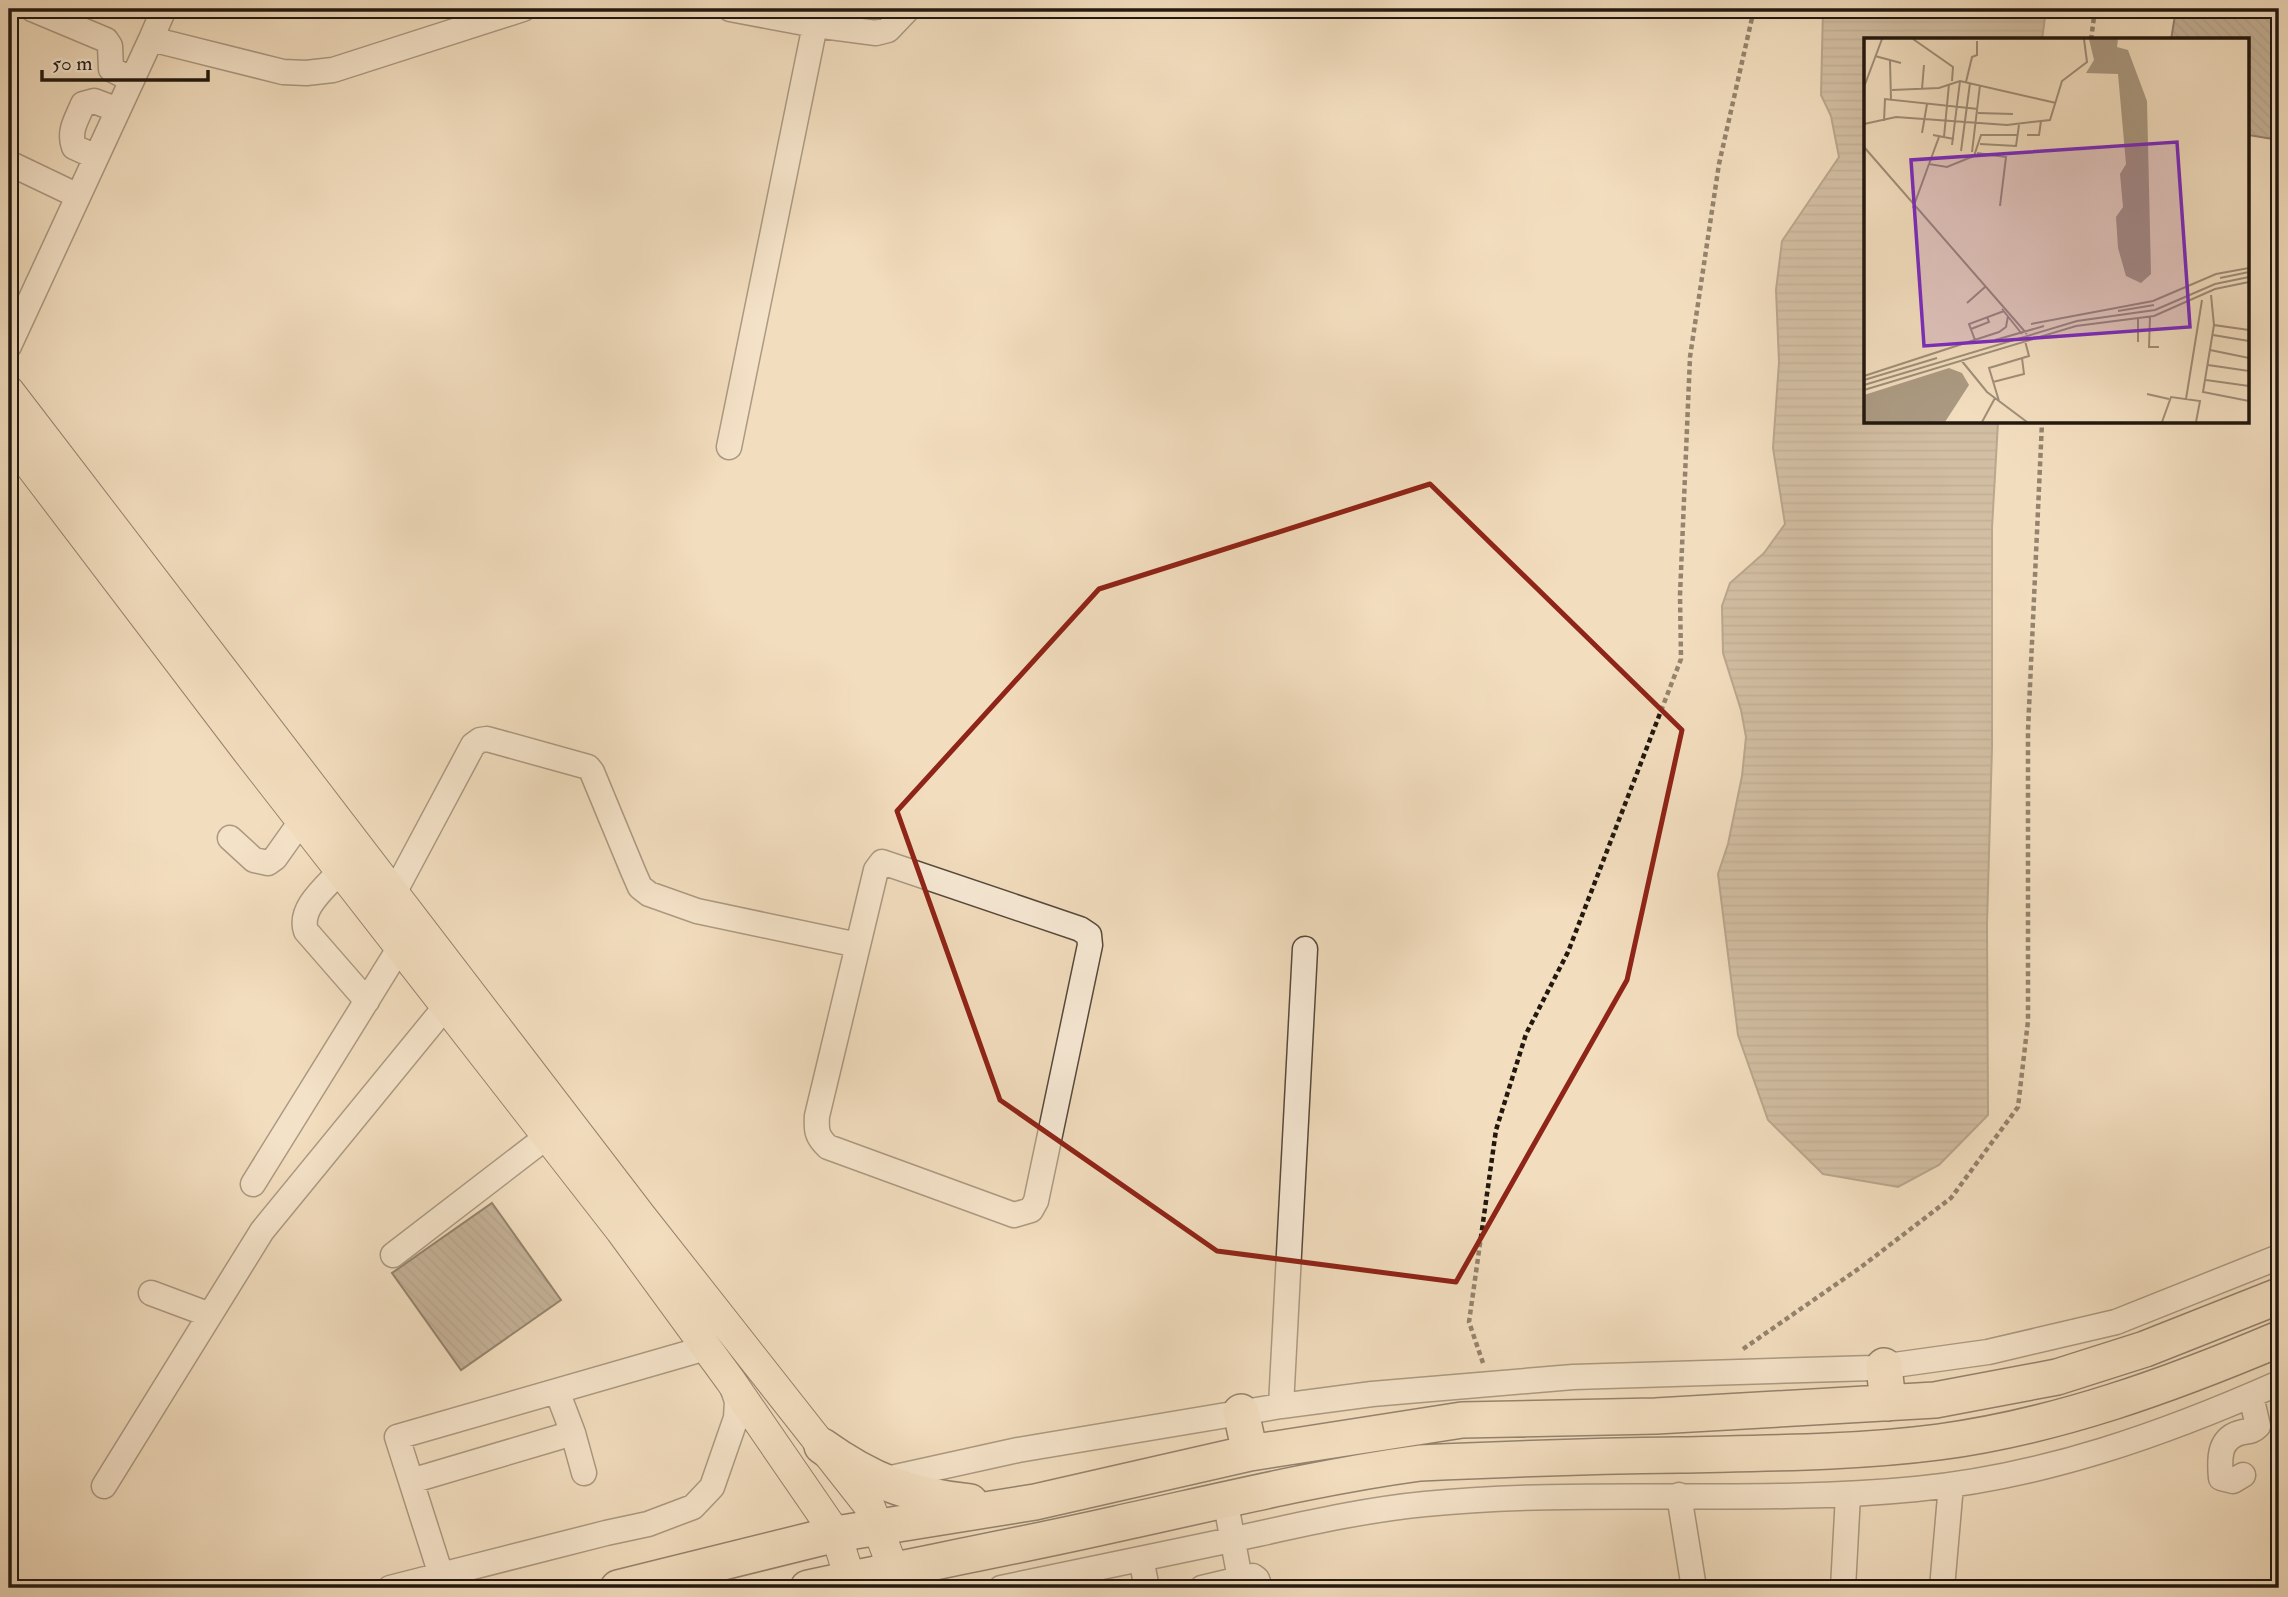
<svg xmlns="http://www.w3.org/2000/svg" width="2288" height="1597" font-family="'IM FELL Double Pica',serif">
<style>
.water{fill:url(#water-rules);stroke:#746654;stroke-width:2}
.building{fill:url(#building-back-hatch);stroke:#22180f;stroke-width:2}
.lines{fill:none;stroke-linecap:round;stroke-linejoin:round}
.minor-casing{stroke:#56493b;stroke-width:27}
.major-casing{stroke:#22180f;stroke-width:32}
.highway-casing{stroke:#22180f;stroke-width:38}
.path{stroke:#22180f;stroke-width:4.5;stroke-dasharray:5 3.5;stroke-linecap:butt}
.minor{stroke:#f7e9d5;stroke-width:24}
.major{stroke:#f2ddbe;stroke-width:30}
.highway{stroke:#f2ddbe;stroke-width:35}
.marked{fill:none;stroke:#8f2418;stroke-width:5;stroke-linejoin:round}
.inset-road{fill:none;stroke:#9f8e78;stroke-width:2}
.view{fill:#7b2cbf;fill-opacity:0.15;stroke:#7b2cbf;stroke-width:3.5}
.inset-edge{fill:none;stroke:#22180f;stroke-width:3.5}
</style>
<defs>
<pattern id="water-rules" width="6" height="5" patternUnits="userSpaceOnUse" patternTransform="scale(1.75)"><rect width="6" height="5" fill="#ab9a82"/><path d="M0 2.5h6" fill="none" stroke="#8b7d69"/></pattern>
<pattern id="building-back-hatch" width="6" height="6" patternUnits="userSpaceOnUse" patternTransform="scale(1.75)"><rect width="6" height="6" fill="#8e7e6a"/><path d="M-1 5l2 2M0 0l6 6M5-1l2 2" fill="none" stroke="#746656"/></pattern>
</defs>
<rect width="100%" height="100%" fill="#f2ddbe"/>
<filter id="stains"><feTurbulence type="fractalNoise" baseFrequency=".00286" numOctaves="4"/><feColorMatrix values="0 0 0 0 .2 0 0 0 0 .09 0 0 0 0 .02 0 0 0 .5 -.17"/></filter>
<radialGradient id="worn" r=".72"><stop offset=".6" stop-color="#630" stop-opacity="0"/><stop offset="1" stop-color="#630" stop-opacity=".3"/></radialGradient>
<path class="water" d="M1823 9H2046L2042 40H1866V422H1998L1992 528V747L1987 924 1988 1115 1939 1165 1898 1187 1823 1174 1768 1120 1738 1035 1718 874 1728 844 1742 776 1746 737 1741 710 1723 653 1722 606 1730 583 1764 553 1785 524 1773 448 1779 362 1776 290 1782 241 1839 157 1831 116 1821 95Z"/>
<path class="building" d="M2176 9H2279V140L2248 135V40H2171Z
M492 1203 561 1300 461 1370 392 1273Z"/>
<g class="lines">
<defs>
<path id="minor" d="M32 9 106 40 110 46 111 69 132 80
M815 25 876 33 888 30 908 9
M151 39 164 9
M96 157 74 147C68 131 77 119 83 104L94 101 118 110
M9 163 78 196
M9 346 151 39 283 72 306 73 333 70 523 9
M729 447 815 25 730 9
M230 838 254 860 268 863 275 858 302 820
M341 870C327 886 298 908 306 931L367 1001
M394 893 473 745 480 740 487 739 588 767 592 772 633 871 640 887 649 894 697 911 858 945 817 1116C816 1131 817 1137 828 1147L1014 1215 1031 1210 1036 1201 1090 945 1089 935 1080 929 882 862 876 870 858 945
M253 1184 400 947
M393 1255 562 1125
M151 1293 210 1315
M1281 1406 1305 949
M573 1433 584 1473
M2243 1475 2233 1481 2221 1478C2219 1457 2219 1437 2243 1432 2250 1431 2253 1431 2258 1426L2251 1396
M882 1480 1018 1450 1281 1406 1372 1394 1573 1377 1873 1368 1988 1352 2116 1322 2279 1257
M411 1481 573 1433 557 1391
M104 1486 262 1231 446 1006
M1679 1495 1694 1588
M1225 1499 1240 1579 1253 1576 1257 1579 1260 1588
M1141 1559 1147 1588
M441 1575 397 1437 706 1348
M390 1588 606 1533 648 1524 693 1507 712 1487 736 1418 737 1401 731 1384
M1001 1588C1070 1573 1138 1560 1207 1545 1279 1530 1352 1511 1425 1504 1589 1488 1753 1505 1916 1489 2043 1477 2164 1434 2279 1383
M1202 1588 1240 1579
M1843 1588 1848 1495
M1942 1588 1951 1485"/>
<path id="major" d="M9 391 641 1216 870 1507 894 1571
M9 438 247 751 621 1231 730 1380 836 1534 850 1579"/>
<path id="highway" d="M1884 1366 1888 1403
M1241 1412 1250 1453
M822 1446C871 1481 910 1496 970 1502
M618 1588 836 1534 1035 1502 1250 1453 1462 1420 1656 1416 1935 1400 2057 1377 2145 1349 2279 1296
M808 1588C911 1566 1014 1547 1116 1524 1217 1502 1317 1477 1420 1463 1506 1459 1593 1456 1680 1455 1766 1453 1854 1453 1939 1442 2058 1426 2170 1385 2279 1339"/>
</defs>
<use href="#minor" class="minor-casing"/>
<use href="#major" class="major-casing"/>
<use href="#highway" class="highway-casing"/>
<path class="path" d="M2091 40 2095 9
M1743 1349 1861 1267 1951 1198 2018 1107 2028 1021V730L2042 422
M1483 1363 1469 1322 1496 1130 1526 1034 1568 952 1681 659 1680 595 1690 357 1719 164 1754 9"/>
<use href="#minor" class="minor"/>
<use href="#major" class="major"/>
<use href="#highway" class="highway"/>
</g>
<path d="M0 0H2288V1597H0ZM1430 484 1682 730 1627 980 1456 1282 1217 1251 1000 1100 897 811 1099 589Z" fill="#f2ddbe" fill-opacity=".55" fill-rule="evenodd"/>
<path class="marked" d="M1430 484 1682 730 1627 980 1456 1282 1217 1251 1000 1100 897 811 1099 589Z"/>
<g transform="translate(1864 38)">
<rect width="385" height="385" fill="#f2ddbe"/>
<path d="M225 1H254L253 9 264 12 283 63 287 236 277 245 262 238 254 210 252 179 259 169 256 136 262 126 254 36 222 35 230 22ZM85 330 98 335 105 347 81 384H0V357Z" fill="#ab9a82"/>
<path class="inset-road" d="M49 1 89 29 88 43M11 18 37 25M26 23 27 62M102 44 108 19 113 17V3M0 49 18 1M58 51 60 27M28 52 75 50 96 43 192 65M114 75 149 76M20 83 21 61 114 71M0 86 32 79 143 87 186 82 198 43 223 24 220 1M58 95 63 66M69 97 90 101M163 97H175L177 83M80 99 85 46M116 106 152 108 155 87M88 107 96 43M0 109 163 296M97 113 106 45M108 114 116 47M113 115 142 119 136 168M65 126 75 99M49 170 65 126 83 129 110 118 117 97H154M356 240 385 234M347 257 350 287 385 292M103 265 121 249M138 271 158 296M254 273 290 267M286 279 285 309H295M274 281V304M167 286 289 263 352 236 385 230M350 287 339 354 385 363M107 291 125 284 123 279M349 297 385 303M111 302 105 286 140 273M131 302 180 288M346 312 385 320M97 322 123 354 163 384M344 327 385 333M0 338 135 294 142 289 144 278M0 342 73 320M342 342 385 348M129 344 160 336 158 320M0 347 213 283 291 272 351 246 385 239M0 352 212 288 290 278 351 251 385 244M283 356 305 361M322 361 338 262M135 363 125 330 165 318 161 303M118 384 131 360M298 384 307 359 336 363 332 384"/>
<path class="view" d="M313 104 326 289 60 308 47 122Z"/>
<rect width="385" height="385" class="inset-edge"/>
</g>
<rect width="2288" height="1597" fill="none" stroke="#f2ddbe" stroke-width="35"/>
<rect x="10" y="10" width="2267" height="1576" fill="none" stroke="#22180f" stroke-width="3.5"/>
<rect x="18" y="18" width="2253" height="1562" fill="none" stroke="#22180f" stroke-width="2"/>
<path d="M42 70v10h166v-10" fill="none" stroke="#22180f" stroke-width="3.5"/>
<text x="52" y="70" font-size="21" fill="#22180f" stroke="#f7e9d5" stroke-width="5" paint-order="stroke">50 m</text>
<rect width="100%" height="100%" filter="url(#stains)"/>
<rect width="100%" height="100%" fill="url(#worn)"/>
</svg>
